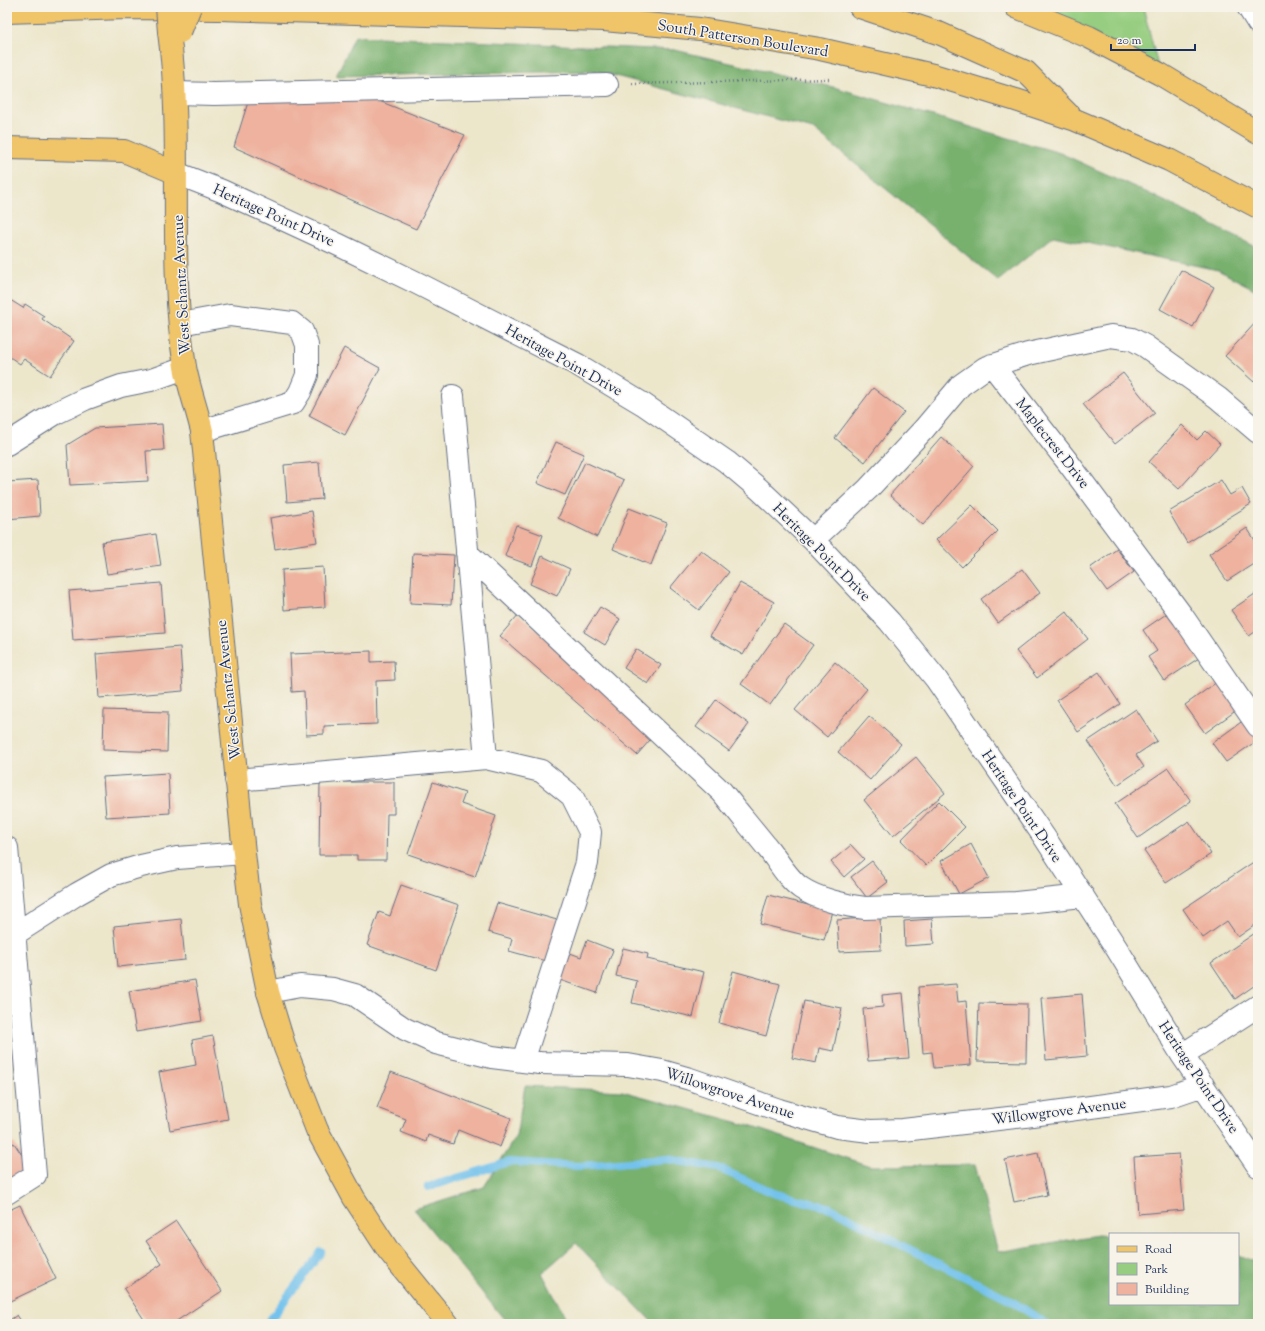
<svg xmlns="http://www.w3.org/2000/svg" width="1265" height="1331" font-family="'Sorts Mill Goudy',serif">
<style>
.green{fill:#96cd80;stroke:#587e6f}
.forest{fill:#78b06e;stroke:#4a7066}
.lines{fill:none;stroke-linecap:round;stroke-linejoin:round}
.stream{stroke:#73c2ed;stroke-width:8}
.building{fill:#eeb29f}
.minor-casing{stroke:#646f84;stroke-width:24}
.major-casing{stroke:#646f84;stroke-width:24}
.path{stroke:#646f84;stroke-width:2.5;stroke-dasharray:1 3;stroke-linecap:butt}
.minor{stroke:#fff;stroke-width:22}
.major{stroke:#f0c469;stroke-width:22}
.major-bridge-casing{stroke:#646f84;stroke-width:24;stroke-linecap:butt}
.major-bridge{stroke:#f0c469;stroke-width:22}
.labels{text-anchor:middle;stroke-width:3;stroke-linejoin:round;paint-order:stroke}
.street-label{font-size:15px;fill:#1b2f5e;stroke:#f7f3e8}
</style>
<rect width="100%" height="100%" fill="#f7f3e8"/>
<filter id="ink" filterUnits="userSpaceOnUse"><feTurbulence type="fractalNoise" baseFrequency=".025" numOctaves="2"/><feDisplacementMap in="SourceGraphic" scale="8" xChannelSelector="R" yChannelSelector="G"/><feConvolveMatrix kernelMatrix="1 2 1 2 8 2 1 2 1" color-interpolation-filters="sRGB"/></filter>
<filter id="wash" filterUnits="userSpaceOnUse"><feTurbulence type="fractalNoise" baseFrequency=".012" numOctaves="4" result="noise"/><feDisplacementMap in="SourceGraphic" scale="16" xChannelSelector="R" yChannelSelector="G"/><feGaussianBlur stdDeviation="0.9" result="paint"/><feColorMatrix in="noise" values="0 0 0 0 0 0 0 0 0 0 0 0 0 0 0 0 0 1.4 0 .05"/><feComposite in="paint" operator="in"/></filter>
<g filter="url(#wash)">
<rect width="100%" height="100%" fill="#ece6cb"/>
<path class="green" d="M1016 7H1143L1160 74Z"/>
<path class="forest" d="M355 36 675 50 837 88 1060 153 1150 194 1258 248V291L1218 270 1053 236 998 281 813 129 597 71 336 76Z
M525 1086 622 1091 743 1124 870 1166 975 1165 998 1252 1097 1235 1110 1236V1304H1238V1255L1258 1263V1324H744L743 1323 654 1324 576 1243 542 1273 569 1324H508L414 1209 484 1187 516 1136Z"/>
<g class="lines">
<path class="stream" d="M428 1187 509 1162 580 1166 667 1159 718 1168 776 1194 831 1208 901 1245 1007 1298 1047 1324
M267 1324 321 1252"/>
</g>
<g id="blocks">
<path class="building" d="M369 97 465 135 416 229 234 147 249 99Z
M1181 270 1214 287 1193 327 1160 309Z
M7 298 23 308 25 304 44 316 42 319 74 341 50 376 24 359 20 364 7 355Z
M1258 320V377L1254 382 1225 356Z
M344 348 380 368 345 435 309 416Z
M1123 373 1155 413 1115 444 1083 404Z
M873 388 904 412 865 462 835 438Z
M162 424 164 450 146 451 148 481 70 485 67 445 95 428Z
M1182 425 1197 440 1206 431 1220 444 1179 489 1149 462Z
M941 437 974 466 923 525 890 495Z
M556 442 584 454 565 495 537 483Z
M319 462 322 499 287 502 284 465Z
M585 462 624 480 597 537 558 518Z
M38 480 40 516 7 519V482Z
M1221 480 1230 495 1242 488 1251 504 1187 543 1169 512Z
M972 505 998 531 962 567 936 540Z
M629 508 667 523 651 565 613 549Z
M312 511 317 542 275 549 270 518Z
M516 525 543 535 532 566 505 556Z
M1247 528 1258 545V561L1227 581 1209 554Z
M156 534 161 566 107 574 102 542Z
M1117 549 1134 572 1107 591 1090 568Z
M701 550 729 572 699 610 670 588Z
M413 553 454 555 451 605 410 603Z
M542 556 570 569 557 596 530 584Z
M323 567 325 607 284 610 282 570Z
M1022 569 1040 593 998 623 981 599Z
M161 583 165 633 73 640 69 591Z
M740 583 774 602 743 655 710 636Z
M1258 592V630L1249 636 1231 610Z
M600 607 620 619 605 645 584 632Z
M1172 610 1202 656 1164 681 1148 657 1157 651 1143 630Z
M1066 611 1088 639 1037 678 1016 651Z
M519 614 656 733 637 755 500 636Z
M784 624 813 645 770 705 741 684Z
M180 647 183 691 99 698 96 654Z
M636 649 661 665 648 684 624 668Z
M371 651V662L394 661 395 680 376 681 377 724 324 726V734L306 735 304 691 292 692 290 654Z
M835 662 867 689 827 737 795 710Z
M1099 672 1120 704 1078 732 1057 700Z
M1221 679 1241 707 1205 733 1185 705Z
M716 700 749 724 729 751 696 727Z
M1136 709 1157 741 1136 755 1144 767 1117 785 1088 741Z
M104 710 168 712 167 752 103 750Z
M869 716 901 744 870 780 838 752Z
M1244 720 1258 740 1226 762 1212 743Z
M916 757 945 793 893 836 864 800Z
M1168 768 1191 801 1138 838 1115 804Z
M168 773 170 813 106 817 103 777Z
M320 782H394V814H387L386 860H357V855H319Z
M433 782 465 793 461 804 496 816 475 877 408 854Z
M939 801 965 827 926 866 901 840Z
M1189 821 1211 854 1166 883 1144 851Z
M971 844 989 878 959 894 941 861Z
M851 845 864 859 844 877 831 862Z
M872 861 888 882 867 898 851 877Z
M1255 861 1258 865V923L1238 937 1227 921 1203 938 1183 909Z
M401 885 459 905 436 970 367 945 379 912 390 916Z
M768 895 832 911 824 940 760 924Z
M497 903 564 922 553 963 509 951 512 939 488 932Z
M880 917 881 950 839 952 837 920Z
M181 919 185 960 118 967 114 926Z
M932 919 934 944 905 946 904 921Z
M1258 931V983L1235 999 1211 963Z
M587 940 613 950 597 993 560 980 570 953 581 957Z
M623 948 648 954 647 959 704 972 693 1017 632 1003 637 981 616 976Z
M733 971 780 984 766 1036 719 1023Z
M195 980 202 1021 136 1032 129 991Z
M956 984 958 1002 966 1001 971 1065 934 1068 932 1052 923 1053 918 987Z
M903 993 909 1058 868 1061 863 1009 883 1007 882 995Z
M1082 994 1087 1056 1046 1060 1041 998Z
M804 1001 842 1008 833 1051 819 1048 816 1063 792 1058Z
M979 1003 1027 1004 1026 1062 977 1061Z
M213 1036 228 1119 170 1130 159 1072 196 1065 192 1040Z
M391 1072 511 1118 500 1147 458 1130 453 1144 428 1135 426 1142 401 1132 406 1119 377 1108Z
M14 1143 29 1166 7 1180V1147Z
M1038 1153 1047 1195 1014 1202 1005 1160Z
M1179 1154 1184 1210 1138 1214 1134 1157Z
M20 1205 56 1279 8 1302 7 1300V1211Z
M176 1221 222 1291 172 1324H147L124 1289 162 1264 146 1241Z
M17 1315 23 1324H7V1322Z"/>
</g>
</g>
<g filter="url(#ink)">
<use href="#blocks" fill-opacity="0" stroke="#646f84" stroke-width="1"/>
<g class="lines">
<defs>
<path id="minor" d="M1248 7 1258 23
M175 93 214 94 607 85
M176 173 222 191 339 245 417 283 578 365 643 404 727 462 759 489 813 540 890 622 936 679 1045 838 1117 949 1182 1055 1258 1166
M180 324 230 315 292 323 302 331 307 345V375L300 392 293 403 202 431
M992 365 1067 461 1183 617 1258 726
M453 396 486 758
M7 444 56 413 85 399 121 386 151 380 185 368
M813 540 868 489 924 429 961 385 985 368 1028 354 1111 336 1132 339 1145 346 1218 398 1258 432
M467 553 722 792C738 812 754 831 770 851 779 863 789 880 801 888 817 899 847 906 865 908L1016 903 1083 896
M236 780 486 758 541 771 572 796 590 832 587 863 523 1061
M7 848 35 1175 7 1193
M7 939 77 894 111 875 141 866 177 858 244 853
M268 992 300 986 333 989 355 995 405 1029 436 1043 492 1057 523 1061 540 1063 628 1065 662 1071 690 1079 779 1110 837 1127 870 1131 903 1130 1025 1116 1171 1096 1203 1085
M1182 1055 1258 1006"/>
<path id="major" d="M860 7 941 34 1026 72 1070 116
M1016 7 1089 37 1160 74 1258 133
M7 12 125 8 218 9 604 20 700 29 820 49 933 75 1016 100 1073 119 1169 160 1258 207
M169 32C184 143 167 256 185 367 189 388 197 410 202 431L244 853 250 904 268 992 285 1048 317 1130 354 1198 388 1250 448 1324
M7 148 124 151 176 173"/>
</defs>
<use href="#minor" class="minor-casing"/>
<use href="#major" class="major-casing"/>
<path class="path" d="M632 84 829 79"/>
<use href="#minor" class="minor"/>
<use href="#major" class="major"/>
<defs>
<path id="major-bridge" d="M167 7 169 32
M180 32 190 7"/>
</defs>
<use href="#major-bridge" class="major-bridge-casing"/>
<use href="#major-bridge" class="major-bridge"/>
</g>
</g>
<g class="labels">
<g class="street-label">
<text transform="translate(743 38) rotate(9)" y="5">South Patterson Boulevard</text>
<text transform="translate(274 215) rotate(24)" y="5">Heritage Point Drive</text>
<text transform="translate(181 285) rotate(-93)" y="5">West Schantz Avenue</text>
<text transform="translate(564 360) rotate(29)" y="5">Heritage Point Drive</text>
<text transform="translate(1053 443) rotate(52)" y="5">Maplecrest Drive</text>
<text transform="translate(822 552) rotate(45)" y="5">Heritage Point Drive</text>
<text transform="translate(228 690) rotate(-96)" y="5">West Schantz Avenue</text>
<text transform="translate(1022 806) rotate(56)" y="5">Heritage Point Drive</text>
<text transform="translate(1199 1077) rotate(56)" y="5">Heritage Point Drive</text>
<text transform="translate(730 1093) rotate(18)" y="5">Willowgrove Avenue</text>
<text transform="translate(1059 1111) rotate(-7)" y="5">Willowgrove Avenue</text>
</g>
</g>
<rect width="1265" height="1331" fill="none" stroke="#f7f3e8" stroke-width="24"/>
<rect x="1109" y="1233" width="130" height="72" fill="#f7f3e8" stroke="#9fa5b1"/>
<rect x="1117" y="1246" width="20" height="6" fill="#f0c469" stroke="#9fa5b1"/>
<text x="1145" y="1253" font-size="12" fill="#1b2f5e">Road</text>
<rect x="1117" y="1263" width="20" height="12" fill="#96cd80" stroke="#9fa5b1"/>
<text x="1145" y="1273" font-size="12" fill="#1b2f5e">Park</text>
<rect x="1117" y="1283" width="20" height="12" fill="#eeb29f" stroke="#9fa5b1"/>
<text x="1145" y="1293" font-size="12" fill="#1b2f5e">Building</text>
<path d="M1111 44v6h84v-6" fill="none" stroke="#1b2f5e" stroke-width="2"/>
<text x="1117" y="44" font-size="12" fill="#1b2f5e" stroke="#f7f3e8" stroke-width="3" paint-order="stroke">20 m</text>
</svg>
